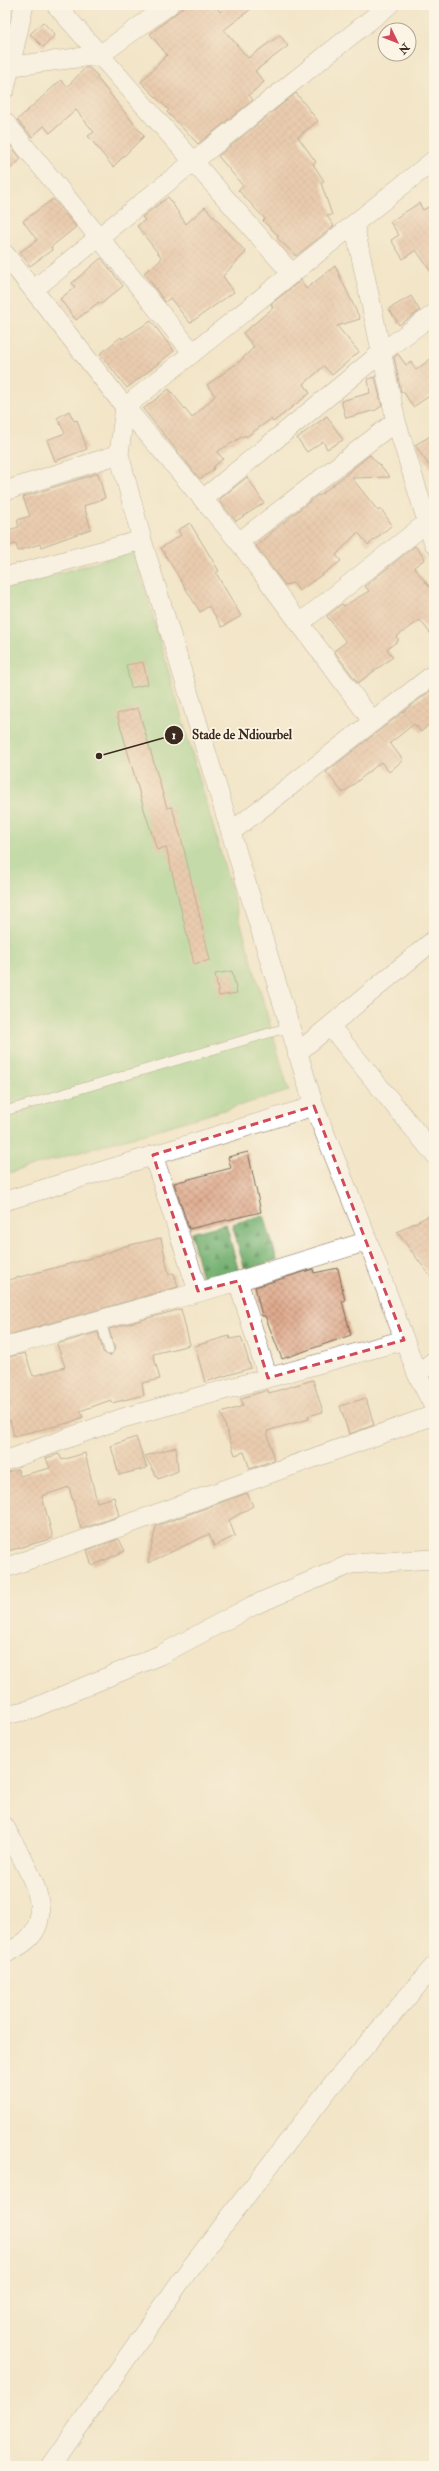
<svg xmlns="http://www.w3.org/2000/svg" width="439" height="2471" font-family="'IM FELL Double Pica',serif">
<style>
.forest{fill:url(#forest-firs);stroke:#576d48}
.pitch{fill:#8fcd83;stroke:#657c50}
.building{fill:url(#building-cross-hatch)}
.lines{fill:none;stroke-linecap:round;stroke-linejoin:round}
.service-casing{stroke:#7b6b5a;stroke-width:10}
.minor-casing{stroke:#7b6b5a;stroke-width:20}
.service{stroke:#fff;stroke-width:9}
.minor{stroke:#fff;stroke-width:19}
.marked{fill:none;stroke:#d1495b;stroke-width:3;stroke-dasharray:8 5;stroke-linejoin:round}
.leader{fill:none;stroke:#3b2a1e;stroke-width:1.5}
.callout-dot{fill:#3b2a1e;stroke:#fcf5e5;stroke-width:1.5}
.mark-label{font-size:12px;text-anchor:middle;font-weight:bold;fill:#fff}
.callout-label{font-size:13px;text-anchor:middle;font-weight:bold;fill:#3b2a1e;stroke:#fcf5e5;stroke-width:3.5;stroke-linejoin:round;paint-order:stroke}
</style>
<defs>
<pattern id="forest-firs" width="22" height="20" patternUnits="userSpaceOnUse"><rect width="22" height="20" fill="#73b071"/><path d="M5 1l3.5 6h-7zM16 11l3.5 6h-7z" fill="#608f5c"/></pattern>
<pattern id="building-cross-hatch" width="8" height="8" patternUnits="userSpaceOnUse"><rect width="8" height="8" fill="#dfaa8e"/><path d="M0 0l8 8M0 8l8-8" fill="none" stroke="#b68b73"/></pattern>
</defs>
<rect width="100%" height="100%" fill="#fcf5e5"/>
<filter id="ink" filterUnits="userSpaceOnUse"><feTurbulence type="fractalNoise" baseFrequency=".025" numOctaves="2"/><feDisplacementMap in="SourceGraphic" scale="8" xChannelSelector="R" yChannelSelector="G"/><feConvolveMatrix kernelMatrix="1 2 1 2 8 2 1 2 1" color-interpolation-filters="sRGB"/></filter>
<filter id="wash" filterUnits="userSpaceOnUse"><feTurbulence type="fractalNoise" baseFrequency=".012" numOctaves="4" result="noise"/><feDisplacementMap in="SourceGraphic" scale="16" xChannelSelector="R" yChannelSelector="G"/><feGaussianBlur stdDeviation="0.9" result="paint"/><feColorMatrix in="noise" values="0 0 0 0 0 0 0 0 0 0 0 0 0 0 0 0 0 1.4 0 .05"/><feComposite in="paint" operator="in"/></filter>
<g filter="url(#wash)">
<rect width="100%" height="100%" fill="#f2e5c8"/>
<path class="forest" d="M264 1215 277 1260 245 1270 232 1224Z
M226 1224 239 1273 203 1282 191 1233Z"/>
<path class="pitch" d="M134 551 289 1091 5 1174V589Z"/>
<g id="blocks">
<path class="building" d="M186 5H216L220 12 228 5H256L224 30 248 58 280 35 288 46 255 71 264 82 249 95 253 100 198 144 167 112 169 110 141 82 167 55 150 34Z
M43 22 55 35 43 47 30 34Z
M85 68H89L98 76 97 78 144 136 113 167 88 136 94 132 76 110 50 133 44 126 32 137 17 120 61 80 67 87Z
M296 93 318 121 298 137 316 162 313 164 324 181 321 183 332 215 327 216 334 226 296 256 277 238 279 236 263 221 265 219 238 190 243 186 218 156Z
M5 139 21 159 5 174Z
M168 197 186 224 205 207 246 252 223 276 234 292 190 323 170 298 165 302 144 273 161 260V257L137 226 145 220 142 217Z
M53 199 76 227 51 247 52 250 30 266 20 252 37 240 23 221Z
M419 203 423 210 434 204V276L416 250 403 259 391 240 399 235 390 222Z
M101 258 123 286 101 304 99 302 76 320 60 299 75 287 72 283Z
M335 266 360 319 337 326 359 352 332 375 324 366 304 384 310 393 273 422 271 419 246 437 245 435 217 452 223 459 213 467 214 469 200 479 143 409 169 389 192 418 215 396 207 385 239 362 254 347 243 333 273 308 271 304 301 280 306 289Z
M411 296 420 311 399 325 389 309Z
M151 321 174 351 127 388 100 354 121 337 122 339Z
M398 354 406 365 411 362 416 370 434 356V393L413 407 403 391 401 392 394 357Z
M375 377 382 406 376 410 346 418 341 401 370 393 368 379Z
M69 411 74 421 77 420 87 449 55 461 47 440 65 433 57 418Z
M327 416 343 440 327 449 323 441 307 452 297 438Z
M434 434V473L415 445Z
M370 455 390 477 352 478 378 511 381 509 392 525 368 545 358 532 336 555 341 561 299 591 294 583 285 585 256 546 280 525 318 495 319 496Z
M98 473 105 498 84 506 91 529 41 547 40 544 18 551 16 544 5 547V531L19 527 17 520 30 516 23 497Z
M247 477 264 503 236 521 220 502V499Z
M190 523 219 571 216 573 241 616 222 627 209 606 200 612 161 548 181 535 178 530Z
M415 546 425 559 414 567 434 593V638L420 620 396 637 399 640 387 649 393 657 358 683 334 651 346 642 327 616 342 604 344 606 369 591 365 586Z
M143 662 148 684 131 688 126 665Z
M434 688V720L421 732 414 724 390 743 403 760 389 772 381 762 343 793 326 772Z
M138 708 167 808 172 807 182 841 210 960 194 964 166 847 157 850 144 809 117 714Z
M232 971 237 993 219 996 215 974Z
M248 1152 261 1212 189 1229 174 1183 231 1168 228 1157Z
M434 1213V1281L397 1232Z
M161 1238 169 1275 174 1273 178 1287 5 1336V1281L99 1256 125 1246Z
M338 1268 345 1301H342L351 1335 282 1359 265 1316H262L255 1287 313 1269 314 1273Z
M181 1309 190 1345 153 1354 160 1379 142 1383 144 1395 112 1403 111 1400 80 1411 83 1417 68 1423 14 1436 10 1420 5 1422V1404L10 1403 5 1389V1358L25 1353 33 1376 65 1367 57 1344 98 1332 103 1352 110 1356 115 1349 109 1329Z
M229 1336 230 1339 241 1337 251 1368 205 1382 195 1346Z
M313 1380 323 1412 308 1416 309 1419 267 1431 274 1460 250 1469 244 1452 235 1455 221 1413 243 1406 241 1398 268 1390 269 1393Z
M366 1398 374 1425 349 1434 340 1406Z
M136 1437 147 1468 119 1475 111 1446Z
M176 1447 178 1471 158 1479 145 1456Z
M85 1453 97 1502 114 1497 119 1516 81 1529 69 1487 42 1496 53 1538 5 1552V1473L18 1469 20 1476 50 1468 46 1458 59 1454 62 1460Z
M247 1493 253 1506 229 1520 235 1536 214 1546 209 1534 148 1563 156 1526Z
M119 1539 125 1551 92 1566 87 1550Z"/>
</g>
</g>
<g filter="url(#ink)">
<use href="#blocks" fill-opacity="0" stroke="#7b6b5a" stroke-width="1"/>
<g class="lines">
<defs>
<path id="service" d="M5 1111 289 1027
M100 1319 109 1350"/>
<path id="minor" d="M56 5 292 274
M5 67 100 55 169 5
M5 89 24 5
M5 122 193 353
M434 160 125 407 119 454 142 540 314 1106 368 1241 417 1374 434 1407
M354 224 396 421 434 544
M5 254 125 407 239 542 373 722
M33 290 389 5
M5 491 119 454
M203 499 382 352 434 314
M239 542 396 421
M5 577 142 540
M300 623 434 517
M231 832 434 674
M330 1026 434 1154
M297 1053 434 940
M153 1155 198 1291
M5 1201 314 1106
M238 1281 268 1378
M5 1347 238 1281 368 1241
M417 1374 434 1361
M5 1461 123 1418 404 1340
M5 1568 434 1415
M5 1715 29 1710 160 1655 254 1605 351 1564 434 1559
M5 1827C20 1857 61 1912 26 1941 20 1946 12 1950 5 1954
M51 2466 185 2275 331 2086 434 1966"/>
</defs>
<use href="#service" class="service-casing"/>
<use href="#minor" class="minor-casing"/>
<use href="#service" class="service"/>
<use href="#minor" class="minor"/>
</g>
</g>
<path d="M0 0H439V2471H0ZM314 1106 404 1340 268 1378 238 1281 198 1291 153 1155Z" fill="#f2e5c8" fill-opacity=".55" fill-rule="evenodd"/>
<path class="marked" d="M314 1106 404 1340 268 1378 238 1281 198 1291 153 1155Z"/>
<path class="leader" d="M99 756L174 735"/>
<g class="callout-dot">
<circle cx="99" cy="756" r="4"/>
<circle cx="174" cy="735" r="10"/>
</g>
<g class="mark-label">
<text x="174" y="739">1</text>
</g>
<g class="callout-label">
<text x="242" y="739">Stade de Ndiourbel</text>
</g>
<rect width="439" height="2471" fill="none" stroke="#fcf5e5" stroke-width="20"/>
<g transform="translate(397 42) rotate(133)"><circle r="19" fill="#fcf5e5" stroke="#afa495"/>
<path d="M0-3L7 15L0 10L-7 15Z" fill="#d1495b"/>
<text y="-6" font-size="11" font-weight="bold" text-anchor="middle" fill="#3b2a1e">N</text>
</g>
</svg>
